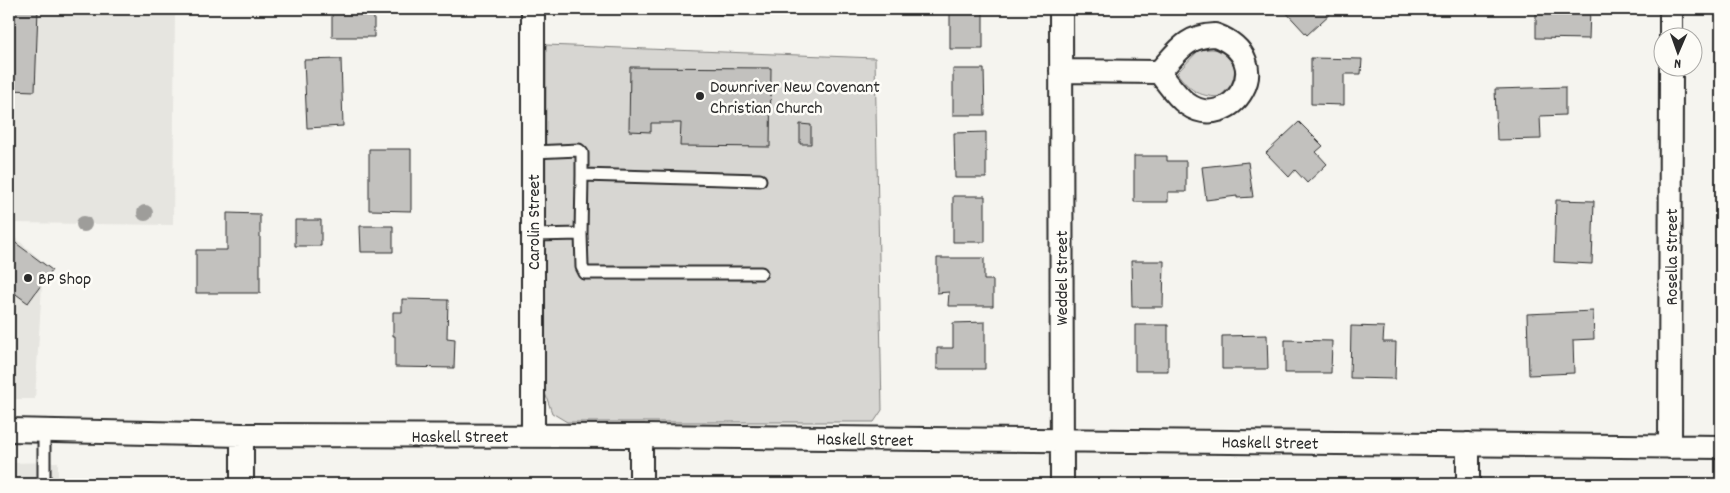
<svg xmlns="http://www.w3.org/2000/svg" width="1730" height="493" font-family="Dekko,sans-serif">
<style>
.built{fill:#e6e5e0}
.green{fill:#d7d6d2;stroke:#81807e}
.building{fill:#c2c1be;stroke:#2b2b2b}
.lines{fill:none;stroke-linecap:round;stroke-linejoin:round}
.service-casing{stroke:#2b2b2b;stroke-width:15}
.minor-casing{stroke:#2b2b2b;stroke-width:26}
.service{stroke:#fdfcf7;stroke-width:11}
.minor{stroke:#fdfcf7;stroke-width:22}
.tree{fill:#9e9d9a}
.poi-dot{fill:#2b2b2b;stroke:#fdfcf7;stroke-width:2}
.labels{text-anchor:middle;stroke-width:5;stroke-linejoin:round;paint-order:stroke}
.poi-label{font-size:18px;fill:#2b2b2b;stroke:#fdfcf7;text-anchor:start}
.street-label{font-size:18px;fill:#2b2b2b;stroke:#fdfcf7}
</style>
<rect width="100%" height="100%" fill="#f5f4ef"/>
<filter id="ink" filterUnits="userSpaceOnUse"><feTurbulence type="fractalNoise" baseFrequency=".02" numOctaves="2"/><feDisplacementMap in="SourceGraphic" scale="10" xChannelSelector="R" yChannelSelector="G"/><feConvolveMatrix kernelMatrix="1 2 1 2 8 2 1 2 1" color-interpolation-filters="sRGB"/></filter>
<g filter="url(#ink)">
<path class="built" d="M9 9H175L173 225 9 223Z
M9 232 52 270 42 285 35 399H9Z
M58 462V484H9V463Z"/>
<path class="green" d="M546 45 875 58 882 410 874 422H567L552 413 545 393Z
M1211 49 1221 50 1235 66C1234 82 1232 86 1219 97 1197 96 1190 90 1177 73L1199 50Z"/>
<path class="building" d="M9 9H38L35 91 9 90Z
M332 9H374V37H332Z
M685 9H734V15L684 13Z
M950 9H983V49H950Z
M1283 9H1330L1332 12 1307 35Z
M1536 9H1590L1589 39 1536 38Z
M1311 58 1362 59 1361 74H1344V105L1311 104Z
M341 59 343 126 307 128 304 60Z
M630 67 771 68 770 147 680 146 681 123H651V132L629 131Z
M953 69H984L985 115H953Z
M1565 87V115L1540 116 1541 139 1497 140 1495 89Z
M1299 122 1323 146 1316 152 1327 164 1307 183 1295 170 1289 177 1266 153Z
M800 124 811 125V144H800Z
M986 132V178H955L954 133Z
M369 149H411V211L369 210Z
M1134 156H1167V161H1186V192H1168V202H1134Z
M1248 162 1253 197 1237 198V196L1206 200 1202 167Z
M953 196H985V242H953Z
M1556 200 1594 201 1592 264 1554 262Z
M227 213 260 214V293H196V250H227Z
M295 220H321V246H295Z
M360 226H393V252H361Z
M9 238 52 270 28 303 9 289Z
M937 258H984V280H993V306H948L949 292 937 293Z
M1131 261H1164L1163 307H1132Z
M402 299 448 300 447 338 455 339 454 368 395 367V336H393V312H402Z
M1593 311 1594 339 1573 340 1574 373 1529 375 1527 314Z
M985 322V369H937V348H953V323Z
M1135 325H1168V371H1135Z
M1351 326 1384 327 1383 342H1396L1395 379 1350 378Z
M1267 335 1268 369H1222V336Z
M1285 340 1332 341 1331 373H1285Z"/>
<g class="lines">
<defs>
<path id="service" d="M533 152 579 150 582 153V175
M581 234 582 175 760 180
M533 235 581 234 582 267 585 273H761
M44 484V431"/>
<path id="minor" d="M533 9V436
M1061 9 1062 484
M1215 35C1282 60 1230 135 1187 104 1176 96 1167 82 1159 72 1178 52 1185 36 1215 35Z
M1671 38V9
M1061 71 1159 72
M9 430 242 435 641 436 1721 447
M242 435V484
M641 436V484
M1468 444V484
M1670 447 1671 68"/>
</defs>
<use href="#service" class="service-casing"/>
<use href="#minor" class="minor-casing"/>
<use href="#service" class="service"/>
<use href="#minor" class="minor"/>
</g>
<g class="tree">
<circle cx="145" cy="213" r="8"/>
<circle cx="84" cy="224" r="8"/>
</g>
</g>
<g class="poi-dot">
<circle cx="700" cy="96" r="5"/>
<circle cx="28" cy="278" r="5"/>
</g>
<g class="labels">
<g class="poi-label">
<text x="710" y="92">Downriver New Covenant<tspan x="710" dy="21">Christian Church</tspan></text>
<text x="38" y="284">BP Shop</text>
</g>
<g class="street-label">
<text transform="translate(533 222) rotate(-90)" y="6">Carolin Street</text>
<text transform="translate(1671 257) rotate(-90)" y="6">Rosella Street</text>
<text transform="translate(1061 278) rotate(-90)" y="6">Weddel Street</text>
<text x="460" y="442">Haskell Street</text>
<text transform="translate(865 439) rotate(1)" y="6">Haskell Street</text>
<text transform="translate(1270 442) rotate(1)" y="6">Haskell Street</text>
</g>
</g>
<rect width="1730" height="493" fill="none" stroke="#fdfcf7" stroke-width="30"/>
<rect x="15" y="15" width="1700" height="463" fill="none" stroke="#2b2b2b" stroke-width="2" filter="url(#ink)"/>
<g transform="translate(1678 52) rotate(182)"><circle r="24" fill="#fdfcf7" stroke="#a9a8a5"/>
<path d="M0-4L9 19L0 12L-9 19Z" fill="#2b2b2b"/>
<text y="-8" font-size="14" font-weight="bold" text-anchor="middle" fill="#2b2b2b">N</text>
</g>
</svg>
